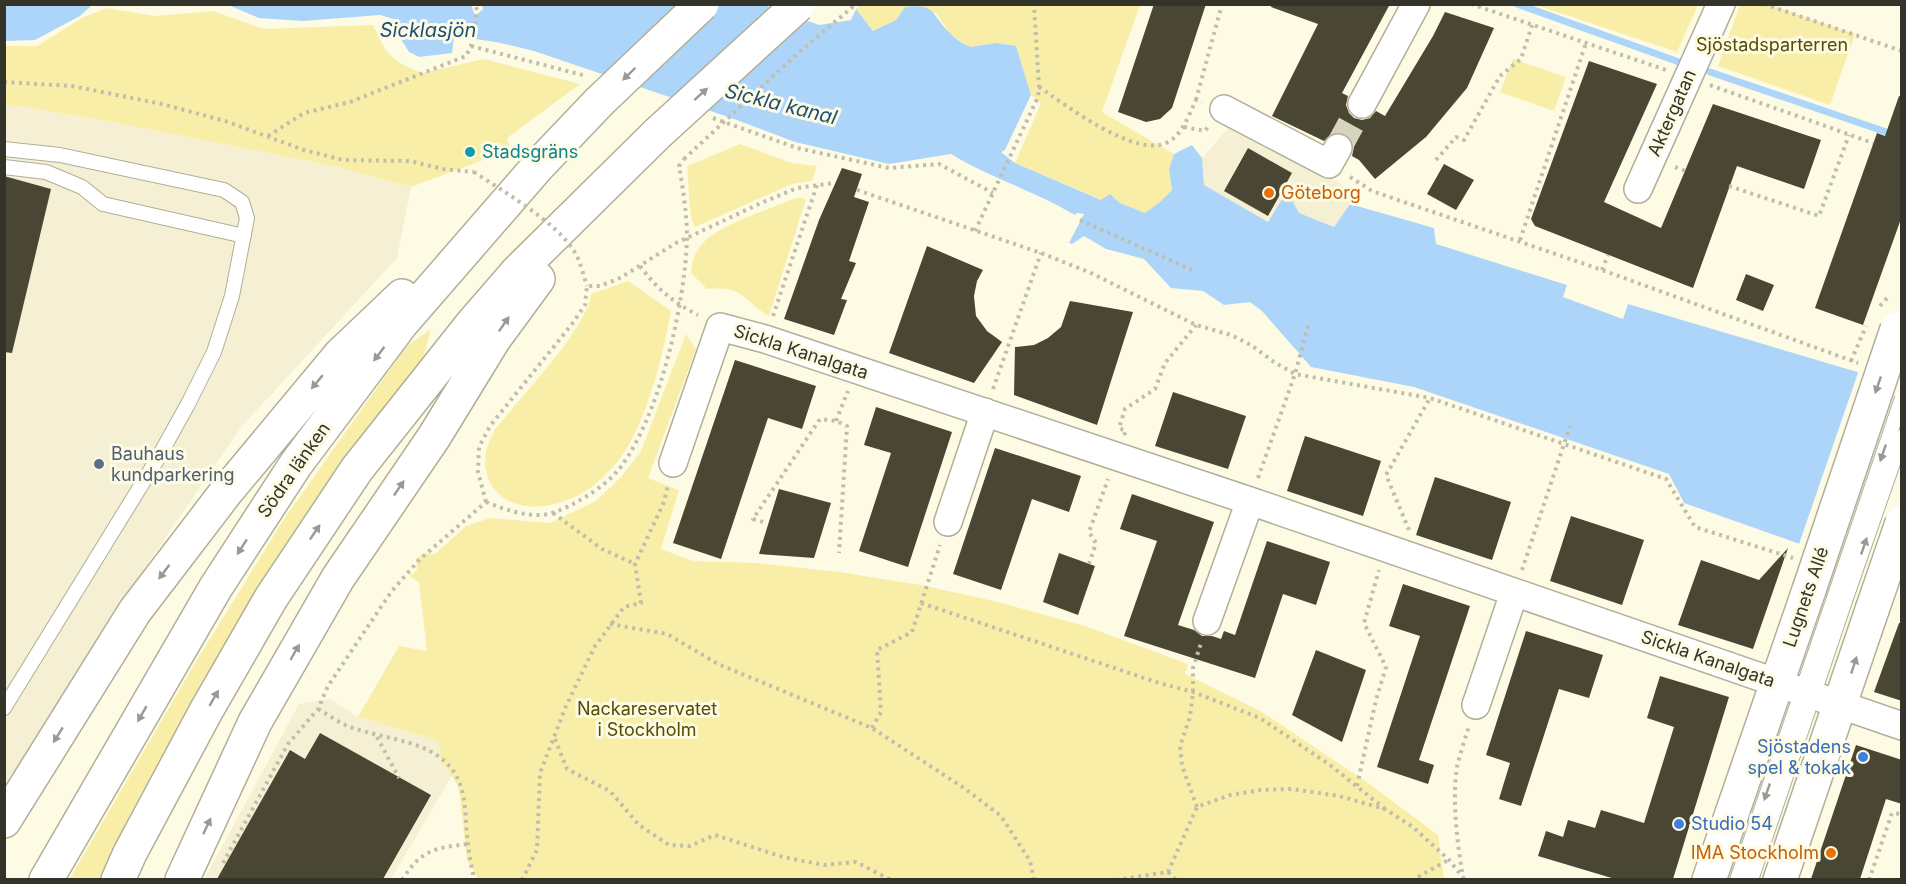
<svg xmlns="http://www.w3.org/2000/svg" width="1906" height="884" font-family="Inter,sans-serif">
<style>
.built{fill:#f5f0d3}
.green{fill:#f9eea8}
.water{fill:#add5fa}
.pier{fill:#fefbe4}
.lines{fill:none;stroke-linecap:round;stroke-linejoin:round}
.stream{stroke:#add5fa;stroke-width:7}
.building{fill:#494634}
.street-tunnel{stroke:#d6d3bf;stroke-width:27;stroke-dasharray:27 14;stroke-linecap:butt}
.lane-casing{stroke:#b1ae99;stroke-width:16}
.street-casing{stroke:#b1ae99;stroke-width:30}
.secondary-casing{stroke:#b1ae99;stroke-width:36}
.highway-casing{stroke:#b1ae99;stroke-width:36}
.path{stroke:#c0beab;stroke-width:4;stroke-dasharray:3 4.5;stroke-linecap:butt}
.lane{stroke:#fff;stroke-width:14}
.street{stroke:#fff;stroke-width:27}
.secondary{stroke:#fff;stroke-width:33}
.highway{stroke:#fff;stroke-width:33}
.lane-bridge-casing{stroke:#b1ae99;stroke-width:16;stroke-linecap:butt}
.secondary-bridge-casing{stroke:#b1ae99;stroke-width:36;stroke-linecap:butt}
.highway-bridge-casing{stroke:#b1ae99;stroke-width:36;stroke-linecap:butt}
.path-bridge{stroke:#c0beab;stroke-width:4;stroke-dasharray:3 4.5;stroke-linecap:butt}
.lane-bridge{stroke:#fff;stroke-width:14}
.secondary-bridge{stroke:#fff;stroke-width:33}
.highway-bridge{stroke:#fff;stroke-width:33}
.oneway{fill:#9a9994}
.culture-dot{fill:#0f9aa8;stroke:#fefbe4;stroke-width:2}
.food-dot{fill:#e8710a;stroke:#fefbe4;stroke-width:2}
.service-dot{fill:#5c6f8a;stroke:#fefbe4;stroke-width:2}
.shop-dot{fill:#3f7fe0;stroke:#fefbe4;stroke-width:2}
.labels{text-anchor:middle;stroke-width:6;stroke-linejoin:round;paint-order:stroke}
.park-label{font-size:18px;fill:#564c02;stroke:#fefbe4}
.street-label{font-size:18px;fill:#34332a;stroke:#fefbe4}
.culture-label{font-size:18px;fill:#0d838f;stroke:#fefbe4;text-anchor:start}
.food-label{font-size:18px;fill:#c56008;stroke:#fefbe4;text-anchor:start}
.service-label{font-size:18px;fill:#4e5e75;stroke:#fefbe4;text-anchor:start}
.shop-label{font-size:18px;fill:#366cbe;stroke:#fefbe4;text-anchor:end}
.water-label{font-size:20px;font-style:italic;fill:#1e4f77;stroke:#fefbe4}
</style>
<rect width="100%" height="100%" fill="#fefbe4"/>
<path class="built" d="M5 104 102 120 253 150 334 166 411 187 397 258 242 426 107 623 5 805Z
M1230 126 1343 185 1350 204 1334 227 1299 213 1287 191 1268 222 1204 185 1202 158Z
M330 699 358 717 434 739 460 762 391 879 204 880 299 704Z"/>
<path class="green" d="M862 4 1140 5 1102 112 1174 154 1169 169 1172 190 1160 202 1145 213 1120 203 1110 194 1102 200 1015 163 1041 103 1031 95 1016 46 996 43 970 47 950 34 936 13 905 7 896 20 873 31 856 9Z
M1536 5H1698L1677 52Z
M1740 5H1770L1855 34 1830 105 1718 66Z
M106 8 155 16 213 11 264 29 373 25 386 51 401 64 422 73 484 59 580 84 507 138 510 150 411 187 334 166 253 150 102 120 5 104V46H37L82 18Z
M1513 59 1566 77 1554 111 1500 92Z
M740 144 792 163 817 166 812 181 792 184 695 227C688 218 689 180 687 166Z
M799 197 806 199 769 316C741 300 747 286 707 289L691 273C692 259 696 249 706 240 724 223 775 207 799 197Z
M628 281 671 311C663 356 644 435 612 468 605 475 597 483 589 489 560 509 507 519 489 480 481 461 486 445 496 428 519 400 588 327 591 294Z
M431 329 423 358 298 532 201 683 129 816 102 879 69 880 194 665 284 519 406 347Z
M686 334 696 349 648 478 679 490 661 549 693 561 757 563 839 572 921 585 998 602 1085 626 1188 664 1185 674 1262 712 1368 783 1438 835 1444 879H478L467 860 460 797 457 784 441 761 439 744 434 739 358 717 399 646 427 651 419 582 409 576 417 570 416 558 426 553 435 554 466 526 490 518 550 523 596 501 622 476 641 451Z"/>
<path class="water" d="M5 4H103V5L91 6 80 16 35 40 5 41Z
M471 4 475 16 483 9 482 4H761L819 25 851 20 856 9 873 31 896 20 905 7C937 3 931 15 950 33 955 39 963 43 970 47L996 43 1016 46 1031 95 1005 150 1001 152 1015 163 1101 200 1110 194 1120 203 1145 213 1160 202 1172 190 1169 169 1174 154 1192 145 1202 158 1204 185 1268 222 1287 191 1299 213 1334 227 1350 204 1434 228 1436 244 1567 285 1563 297 1623 319 1628 304 1901 385V580L1684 503 1669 474 1414 387 1311 367 1262 311 1250 302 1224 305 1203 291 1171 288 1144 259 1106 249 1084 236 1072 244 1069 243 1084 214 1077 213 1075 215C1035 191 990 178 951 154L889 164 795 142 734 119 534 51 496 42 454 36 452 53 419 57 409 52 402 41V26L397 20 380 15 303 21 259 18 228 5Z"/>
<path class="pier" d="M1859 370 1902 382 1901 583 1798 547Z"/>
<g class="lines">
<path class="stream" d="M1517 4 1679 62
M1710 72 1895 135"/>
</g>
<path class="building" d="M1154 4H1206L1172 108 1160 119 1146 122 1118 112Z
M1272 4H1390L1342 93 1348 96 1346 105 1349 113 1354 118 1362 120 1370 118 1376 111 1385 116 1433 36 1445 12 1494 28 1467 88 1426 137 1375 179 1359 160 1352 156 1354 147 1352 141 1346 135 1337 132 1330 135 1324 141 1272 116 1318 24 1271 7Z
M1589 61 1657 84 1604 202 1661 228 1713 104 1821 140 1804 189 1737 166 1693 288 1535 226 1531 219Z
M1899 96 1902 97V216L1863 325 1815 308 1877 133 1885 136Z
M1248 148 1292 173 1268 216 1224 191Z
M1444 164 1474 180 1456 210 1427 194Z
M842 168 862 174 854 197 869 202 849 261 856 263 841 299 847 300 834 335 784 319 819 220Z
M4 176 51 189 12 353 4 352Z
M927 246 983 270 977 281 974 296 976 316 987 331 1002 342 974 383 889 353Z
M1746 274 1774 285 1763 311 1736 300Z
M1070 301 1133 312 1097 425 1014 395 1015 347 1034 345 1048 338 1061 327Z
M735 360 816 386 802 429 768 418 721 559 673 543Z
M1173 392 1246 416 1228 469 1155 446Z
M876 407 952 432 908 567 859 551 891 453 864 445Z
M1305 436 1381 461 1363 516 1287 491Z
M995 448 1081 476 1069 512 1032 499 1001 590 953 574Z
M1435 477 1511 502 1492 560 1416 535Z
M779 489 831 503 814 558 759 554Z
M1132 494 1214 522 1178 625 1194 630 1202 636H1212L1221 639 1224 631 1235 635 1267 541 1330 562 1316 605 1283 594 1255 678 1124 636 1157 541 1120 529Z
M1571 516 1644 540 1622 605 1550 581Z
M1788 548 1753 649 1678 625 1701 560 1759 580Z
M1059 553 1095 566 1078 615 1043 602Z
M1403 584 1470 606 1419 760 1434 765 1428 784 1377 767 1420 636 1389 626Z
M1899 623H1902V701L1874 692Z
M1526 631 1603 655 1589 698 1559 689 1521 806 1499 799 1510 763 1486 755Z
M1316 650 1366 670 1342 742 1292 715Z
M1660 676 1729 697 1673 879H1615L1538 856 1546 831 1563 837 1568 820 1595 828 1601 810 1644 823 1674 727 1647 718Z
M320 733 431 795 383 879H217L290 750 305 759Z
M1856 745 1902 760V804L1886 799 1860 879H1811Z"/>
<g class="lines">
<path class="street-tunnel" d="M1338 148 1362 104"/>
<defs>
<path id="lane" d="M4 149 60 155 224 190 242 202 247 218 232 296 214 352 188 404 158 458 4 708
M4 167 46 172 82 187 103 204 244 236
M1737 880 1834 598
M1751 880 1845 601"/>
<path id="street" d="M1362 104 1416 4
M1224 109 1329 164 1338 148
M1638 189 1721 4
M673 463 720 327 765 339 1250 501 1902 726
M948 522 985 412
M1207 621 1250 501
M1476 705 1514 593"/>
<path id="secondary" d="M1709 880 1809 590
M1780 880 1872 610"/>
<path id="highway" d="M4 821 135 611 226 492 340 355 402 296
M46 880 216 587 296 464 401 324 539 165 599 102
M118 880 130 853 206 711 271 598 357 469 472 324 517 272 658 133
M182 880 255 722 338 578 434 437 494 339 538 279"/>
</defs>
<use href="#lane" class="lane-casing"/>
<use href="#street" class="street-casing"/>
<use href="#secondary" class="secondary-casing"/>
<use href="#highway" class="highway-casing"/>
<path class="path" d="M1471 4 1666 70
M1764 4 1902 51
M471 46 586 76
M4 82 72 86 162 104 225 121 304 150 343 160 410 161 443 169 474 172
M1710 85 1873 143
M1039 87C1066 105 1137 160 1168 142 1183 134 1189 114 1196 100L1202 102
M1196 100 1222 4
M713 118 797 148 889 168 939 164 993 193
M1184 127 1205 131 1209 126
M268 136 304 113 350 102 466 56 471 46 477 10 475 4
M1436 160 1456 137 1464 140 1500 76 1521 59 1532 25
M1675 167 1686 171
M1350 177 1372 191 1602 270 1858 363
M1729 186 1819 216 1849 135
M857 190 1041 253 1091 273 1196 325 1231 335 1251 345 1274 362 1295 374 1430 398 1666 479 1695 527 1793 558
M1080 220 1192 270
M975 231 1038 97 1039 87 1034 4
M1520 240 1586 43
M640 266C656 288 674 303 698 315
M1602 270 1608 255
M1880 306 1888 297
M773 316 817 185
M1851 361 1866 326
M993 389 1041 253
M836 421 848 391
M1124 435 1126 431 1119 428 1125 409 1155 389 1165 363 1196 325
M1258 478 1295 374 1309 322
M486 502 478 472 479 447 490 426 572 324 585 305 587 286H600L620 278 676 243 761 203 797 188 834 183
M486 502C504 509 520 515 539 515 551 515 563 509 573 504 590 495 608 483 620 468 660 415 685 304 687 238 687 215 683 189 679 166L684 159
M553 513 602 549 635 564
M763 522 753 519 820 419 836 421 847 426 839 553
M1409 530 1386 475 1430 398
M1089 564 1096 543 1089 532 1108 479
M1522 570 1570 426
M921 603 1159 683 1193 692 1260 718 1330 765 1385 809
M610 624 667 634 718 664 872 728 964 788 1001 816 1030 861 1034 880
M318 709C329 715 339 723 350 727 388 741 444 740 460 784 467 803 465 824 468 843 469 855 472 868 474 880
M872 728 881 712 877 650 912 632 940 545
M377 737 399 778
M555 739 567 769 610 791 639 825 669 845 690 846 715 835 783 857 824 865 856 862 891 880
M1357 786 1376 700 1386 667 1364 623 1379 570
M1197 807 1182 766 1180 746 1190 717 1193 692V668L1201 643
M223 863 288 744 318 709 328 686 391 592 420 559 486 502
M1168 872 1176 880
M1462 872C1457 839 1452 801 1457 767 1460 754 1465 739 1469 726
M1418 877 1448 860
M402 880C421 850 434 848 468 844
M522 880 537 850 540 773 566 706 595 646 624 607 641 603 635 564 664 502 668 485
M1116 880 1168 872 1197 807 1230 795 1261 790 1292 789 1339 796 1385 809 1413 827 1449 860 1465 880
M1869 880 1892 813 1902 814"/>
<use href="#lane" class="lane"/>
<use href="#street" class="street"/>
<use href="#secondary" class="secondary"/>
<use href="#highway" class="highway"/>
<defs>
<path id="lane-bridge" d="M1834 598 1902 398
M1845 601 1902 437"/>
<path id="secondary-bridge" d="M1809 590 1897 329
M1872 610 1902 523"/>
<path id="highway-bridge" d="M599 102 702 4
M658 133 798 5"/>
</defs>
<use href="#lane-bridge" class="lane-bridge-casing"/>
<use href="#secondary-bridge" class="secondary-bridge-casing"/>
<use href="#highway-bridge" class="highway-bridge-casing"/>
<path class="path-bridge" d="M684 159 796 55 856 4
M474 172C504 192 555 221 574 251 581 262 583 275 587 286"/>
<use href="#lane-bridge" class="lane-bridge"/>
<use href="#secondary-bridge" class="secondary-bridge"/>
<use href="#highway-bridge" class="highway-bridge"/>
</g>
<defs><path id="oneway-solid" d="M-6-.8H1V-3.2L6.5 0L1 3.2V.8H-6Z" transform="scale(1.5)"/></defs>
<g class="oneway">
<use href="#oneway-solid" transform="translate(629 74) rotate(136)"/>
<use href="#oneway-solid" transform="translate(701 94) rotate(-42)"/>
<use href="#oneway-solid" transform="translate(504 324) rotate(-55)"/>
<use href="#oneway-solid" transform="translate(379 354) rotate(127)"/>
<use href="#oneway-solid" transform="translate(317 382) rotate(130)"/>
<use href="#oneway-solid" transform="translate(1878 385) rotate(109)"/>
<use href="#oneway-solid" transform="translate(1883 453) rotate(109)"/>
<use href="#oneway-solid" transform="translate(399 488) rotate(-56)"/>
<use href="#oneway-solid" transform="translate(315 532) rotate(-56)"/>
<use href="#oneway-solid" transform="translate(1864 546) rotate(-71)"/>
<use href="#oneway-solid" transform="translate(242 547) rotate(123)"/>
<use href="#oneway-solid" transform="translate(164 572) rotate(127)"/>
<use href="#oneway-solid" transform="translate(295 652) rotate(-60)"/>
<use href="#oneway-solid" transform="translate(1854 665) rotate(-72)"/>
<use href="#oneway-solid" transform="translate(214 698) rotate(-60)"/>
<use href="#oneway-solid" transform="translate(142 714) rotate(120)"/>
<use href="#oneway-solid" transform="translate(58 735) rotate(122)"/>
<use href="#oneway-solid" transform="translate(1767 792) rotate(109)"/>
<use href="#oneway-solid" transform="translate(207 826) rotate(-65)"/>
</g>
<circle class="culture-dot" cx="470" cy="152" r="6"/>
<g class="food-dot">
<circle cx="1269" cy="193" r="6"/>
<circle cx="1831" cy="853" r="6"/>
</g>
<circle class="service-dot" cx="99" cy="464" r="6"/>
<g class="shop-dot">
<circle cx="1863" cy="757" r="6"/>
<circle cx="1679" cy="824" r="6"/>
</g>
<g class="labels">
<g class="park-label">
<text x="1772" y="51">Sjöstadsparterren</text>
<text x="647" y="715">Nackareservatet<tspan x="647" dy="21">i Stockholm</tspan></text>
</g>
<g class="street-label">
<text transform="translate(1672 113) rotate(-66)" y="6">Aktergatan</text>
<text transform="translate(801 352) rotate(18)" y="6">Sickla Kanalgata</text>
<text transform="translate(294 470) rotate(-55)" y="6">Södra länken</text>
<text transform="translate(1806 597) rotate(-71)" y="6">Lugnets Allé</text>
<text transform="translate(1708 659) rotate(19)" y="6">Sickla Kanalgata</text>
</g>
<g class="culture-label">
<text x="482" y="158">Stadsgräns</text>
</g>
<g class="food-label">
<text x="1281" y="199">Göteborg</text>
<text x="1819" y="859" text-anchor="end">IMA Stockholm</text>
</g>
<g class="service-label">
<text x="111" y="460">Bauhaus<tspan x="111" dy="21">kundparkering</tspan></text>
</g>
<g class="shop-label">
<text x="1851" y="753">Sjöstadens<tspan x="1851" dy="21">spel &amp; tokak</tspan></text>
<text x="1691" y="830" text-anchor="start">Studio 54</text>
</g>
<g class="water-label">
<text x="428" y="37">Sicklasjön</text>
<text transform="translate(781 104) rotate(14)" y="7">Sickla kanal</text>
</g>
</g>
<rect width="1906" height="884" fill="none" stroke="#34332a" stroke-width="12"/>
</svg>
